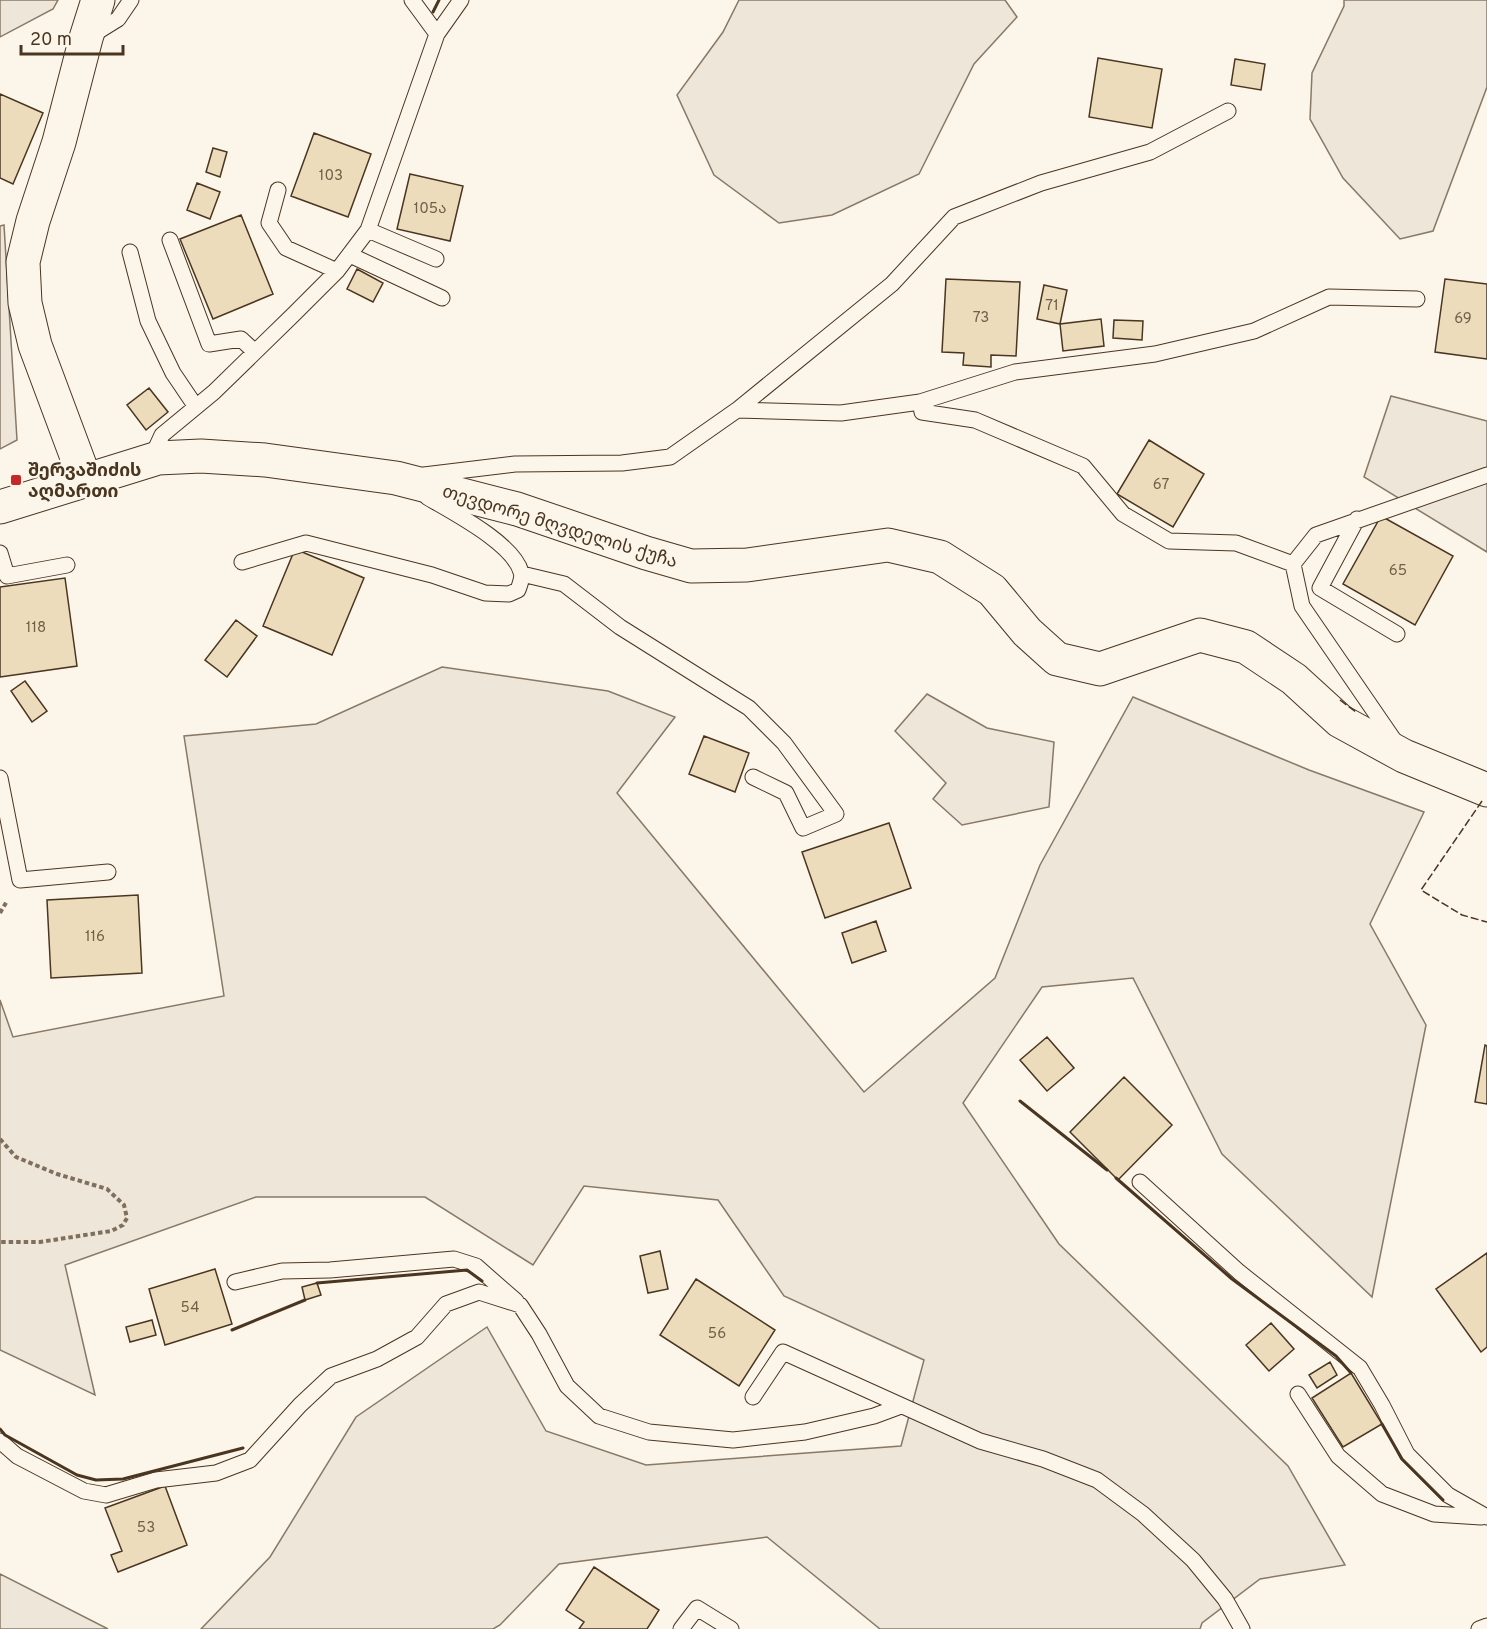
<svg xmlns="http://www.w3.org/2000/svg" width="1487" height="1629" font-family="Overpass,'Noto Sans Georgian',sans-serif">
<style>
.green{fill:#ede6d9;stroke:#887966;stroke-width:1.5}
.building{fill:#ecdcbc;stroke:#4a3520;stroke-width:1.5}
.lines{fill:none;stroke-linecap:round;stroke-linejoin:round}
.lane-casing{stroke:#4a3520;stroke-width:17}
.secondary-casing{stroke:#4a3520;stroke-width:35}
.path{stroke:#7f6f5c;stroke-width:4;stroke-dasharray:4.5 3;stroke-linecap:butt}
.lane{stroke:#fbf6e9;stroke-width:15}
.secondary{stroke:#fbf6e9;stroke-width:33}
.fence{stroke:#4a3520;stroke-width:1.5;stroke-dasharray:8 3;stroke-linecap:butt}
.wall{stroke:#4a3520;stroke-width:3}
.poi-dot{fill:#c62828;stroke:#fbf6e9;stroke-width:2}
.labels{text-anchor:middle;stroke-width:4.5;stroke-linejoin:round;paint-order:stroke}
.number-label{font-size:15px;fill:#725f47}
.poi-label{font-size:18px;font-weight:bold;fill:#4a3520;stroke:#fbf6e9;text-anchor:start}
.street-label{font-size:18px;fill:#4a3520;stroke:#fbf6e9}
</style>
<rect width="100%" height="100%" fill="#fbf6e9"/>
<path class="green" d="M0 0H58L53 9 0 37Z
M739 0H1005L1017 17 974 64 919 174 832 215 779 223 714 175 677 95 723 32Z
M1344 0H1487V87L1433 231 1400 239 1343 178 1310 119 1312 73 1344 6Z
M4 225 17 440 0 449V226Z
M1391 396 1487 421V552L1364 477Z
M442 667 608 691 675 717 617 793 864 1092 995 978 1040 865 1133 697 1309 770 1424 812 1370 924 1426 1025 1372 1297 1222 1154 1133 978 1042 987 963 1103 1059 1244 1288 1466 1345 1565 1260 1579 1202 1623 1200 1629H880L767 1537 559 1564 500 1625 493 1629H201L270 1557 356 1417 487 1327 546 1431 646 1465 901 1446 924 1360 784 1296 718 1200 584 1186 533 1265 425 1197H256L65 1265 95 1395 0 1350V1000L13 1037 224 996 184 736 316 724Z
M927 694 987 728 1054 742 1049 807 962 825 933 799 946 783 895 731Z
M0 1574 108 1629H0Z"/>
<path class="building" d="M1098 58 1162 69 1152 128 1089 117Z
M1235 59 1265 64 1261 90 1231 85Z
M0 94 43 113 13 184 0 178Z
M314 133 371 154 348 217 291 196Z
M213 148 227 152 220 177 206 172Z
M410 174 463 186 450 241 397 229Z
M197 183 220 192 210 219 187 210Z
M241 215 273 294 213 319 180 239Z
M357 269 383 283 373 302 347 289Z
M946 279 1020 282 1016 356 991 355V367L963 365 964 353 942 352Z
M1445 279 1487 284V359L1435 352Z
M1044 285 1067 290 1060 324 1037 319Z
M1101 319 1104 346 1063 351 1060 324Z
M1114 320 1143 321 1142 340 1113 338Z
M149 388 168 412 146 430 127 405Z
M1149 440 1204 474 1173 527 1117 494Z
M1381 516 1453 556 1415 625 1343 584Z
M295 549 364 578 332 655 263 626Z
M65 578 77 666 0 677V587Z
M236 620 257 636 227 677 205 660Z
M25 681 47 711 32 722 11 691Z
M704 736 749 753 735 792 689 774Z
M889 823 911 888 825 918 802 852Z
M138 895 142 973 51 978 47 900Z
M876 921 886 951 852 963 842 933Z
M1047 1037 1074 1068 1047 1091 1020 1060Z
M1485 1045 1487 1046V1104L1475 1102Z
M1124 1077 1172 1125 1118 1180 1070 1132Z
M660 1251 668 1289 648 1293 640 1256Z
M1487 1253V1347L1481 1352 1436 1289Z
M215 1269 232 1324 165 1345 149 1289Z
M696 1279 775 1330 739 1386 660 1335Z
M317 1283 321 1295 305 1300 302 1287Z
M152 1320 156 1335 130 1342 126 1327Z
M1271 1323 1294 1349 1269 1371 1246 1345Z
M1330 1362 1337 1375 1317 1388 1309 1375Z
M1351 1373 1382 1424 1343 1447 1312 1398Z
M165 1486 187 1545 118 1572 111 1555 122 1551 105 1508Z
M594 1567 659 1610 647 1629H579L584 1622 566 1610Z"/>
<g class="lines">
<defs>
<path id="lane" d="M412 0 437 34
M89 37 118 19 131 0
M278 190 269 223 286 248 337 271
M368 230 436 259
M170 240 209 344 241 339 255 352
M130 252 148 321 173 373 196 407
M350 255 442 298
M737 410 841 413 920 402
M158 458 156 448 162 435 214 392 294 314 337 271 368 230 437 34 461 0
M424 475 515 464 622 463 670 457 737 410 892 284 954 217 1041 183 1150 152 1228 111
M1357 519 1320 588 1397 634
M0 553 7 576 67 565
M242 562 306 543 432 575 485 593 509 594 518 590C520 584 523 577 521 572 513 543 452 512 427 497
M1293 564 1236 543 1169 541 1123 514 1083 466 975 420 922 412 920 402 1015 372 1155 354 1254 331 1329 297 1417 299
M522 574 564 584 620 627 749 708 784 743 836 814 803 828 786 793 753 777
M1396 743 1302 606 1293 564 1316 535 1487 475
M0 778 20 880 108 872
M1140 1182 1239 1272 1360 1368 1382 1405 1407 1454 1448 1495 1487 1517
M235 1282 282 1271 330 1270 454 1259 476 1266 516 1301
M1298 1394 1338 1456 1382 1494 1434 1514 1481 1517
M753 1397 783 1352 980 1441 1043 1459 1097 1480 1143 1514 1193 1560 1225 1599 1242 1629
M0 1441 17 1456 84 1491 106 1495 156 1480 216 1473 250 1460 300 1405 331 1376 377 1359 417 1337 446 1304 479 1292 520 1305 539 1334 567 1386 599 1416 649 1432 733 1440 805 1432 874 1416 901 1406
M681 1629 697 1608 731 1629
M1479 1629 1487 1626"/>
<path id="secondary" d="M85 479 35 345 25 303 23 262 33 221 59 142 86 38 98 0
M0 507 158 458 201 456 265 460 396 478 517 509 646 553 691 566 747 565 888 545 940 557 992 590 1027 632 1057 659 1100 669 1200 635 1246 647 1294 679 1340 721 1404 756 1487 790"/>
</defs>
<use href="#lane" class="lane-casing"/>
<use href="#secondary" class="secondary-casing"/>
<path class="path" d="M0 913 7 901
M0 1139 16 1157 57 1174 107 1189 124 1205 127 1218 123 1225 111 1231 40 1242H0"/>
<use href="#lane" class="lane"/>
<use href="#secondary" class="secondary"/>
<path class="fence" d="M1340 700 1356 712
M1482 801 1421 890 1462 915 1487 922"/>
<path class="wall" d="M433 12 439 0
M1020 1101 1107 1170
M1116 1178 1232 1279 1336 1356 1351 1373
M317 1283 467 1270 482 1281
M232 1330 305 1300
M1382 1424 1402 1459 1443 1500
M0 1429 5 1435 77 1475 96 1480 123 1479 243 1448"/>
</g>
<rect class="poi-dot" x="10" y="474" width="12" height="12" rx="3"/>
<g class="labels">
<g class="number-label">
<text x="331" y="180">103</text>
<text x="430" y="213">105ა</text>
<text x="1052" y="310">71</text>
<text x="981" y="322">73</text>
<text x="1463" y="323">69</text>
<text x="1161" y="489">67</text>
<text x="1398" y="575">65</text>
<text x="36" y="632">118</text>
<text x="95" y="941">116</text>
<text x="190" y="1312">54</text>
<text x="717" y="1338">56</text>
<text x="146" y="1532">53</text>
</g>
<g class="poi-label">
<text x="28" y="476">შერვაშიძის<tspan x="28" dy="21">აღმართი</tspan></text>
</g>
<g class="street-label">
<text transform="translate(560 526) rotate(17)" y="6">თევდორე მღვდელის ქუჩა</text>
</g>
</g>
<path d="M21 45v9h102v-9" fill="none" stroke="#4a3520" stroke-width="3"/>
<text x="30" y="45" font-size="18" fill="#4a3520" stroke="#fbf6e9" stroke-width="4.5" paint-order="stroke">20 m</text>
</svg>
